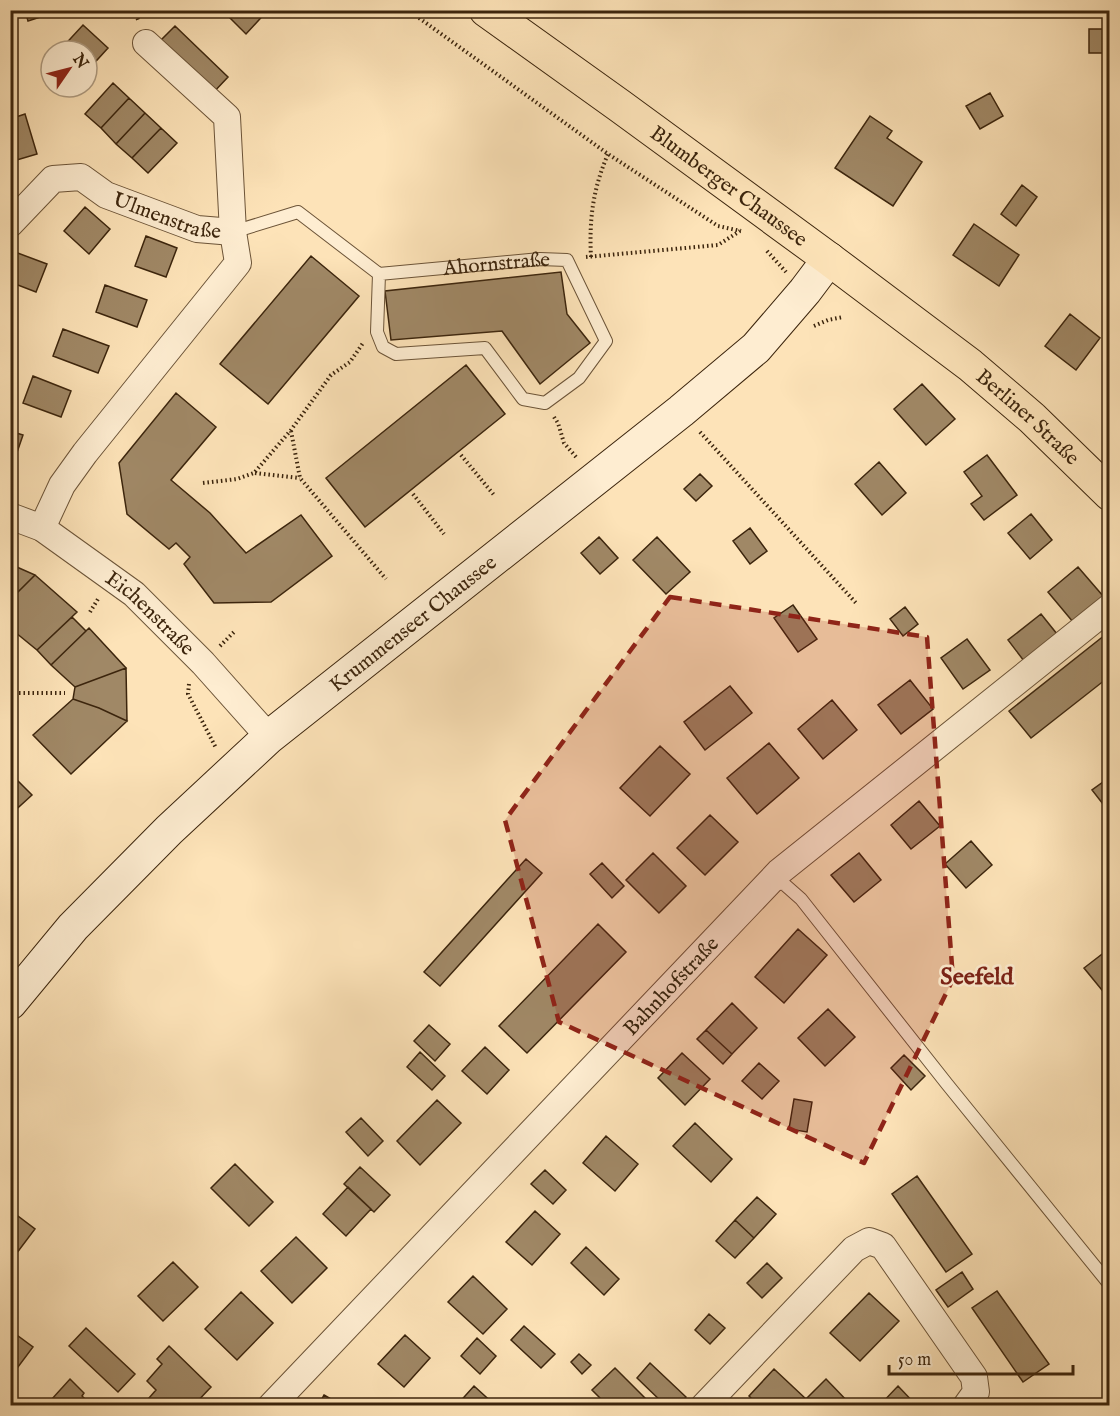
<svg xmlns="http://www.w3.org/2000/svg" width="1120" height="1416" font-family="'IM FELL English',serif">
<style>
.building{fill:#a08866;stroke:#3c250d;stroke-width:1.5}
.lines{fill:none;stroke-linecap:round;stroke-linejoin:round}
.service-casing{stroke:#6c5438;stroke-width:14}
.minor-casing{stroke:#6c5438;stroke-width:28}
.secondary-casing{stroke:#3c250d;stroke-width:35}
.primary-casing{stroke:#3c250d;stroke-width:35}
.path{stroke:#3c250d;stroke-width:4;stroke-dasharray:1.5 3;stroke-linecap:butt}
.service{stroke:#feedd1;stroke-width:12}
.minor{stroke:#feedd1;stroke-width:26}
.secondary{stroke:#feedd1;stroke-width:33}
.primary{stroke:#fde3b8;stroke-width:33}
.marked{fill:#8f2418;fill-opacity:0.2;stroke:#8f2418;stroke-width:4.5;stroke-dasharray:12 8;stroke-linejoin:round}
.labels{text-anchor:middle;stroke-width:5;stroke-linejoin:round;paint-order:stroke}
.street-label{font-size:21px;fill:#3c250d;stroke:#feedd1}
.quarter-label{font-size:24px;font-weight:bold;fill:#7a1f14;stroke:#feedd1}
</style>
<rect width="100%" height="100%" fill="#fde3b8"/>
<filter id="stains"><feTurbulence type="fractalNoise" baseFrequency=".00333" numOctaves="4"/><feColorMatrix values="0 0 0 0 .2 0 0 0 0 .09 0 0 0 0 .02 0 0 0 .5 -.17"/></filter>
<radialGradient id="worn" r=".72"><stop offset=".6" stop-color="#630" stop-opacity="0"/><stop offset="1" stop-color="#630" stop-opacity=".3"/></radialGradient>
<path class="building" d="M25 10H62L28 21Z
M222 10H268L246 34Z
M83 25 108 48 87 71V51H59Z
M175 26 228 77 212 94 159 42Z
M1089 29H1110V53H1089Z
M113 83 129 98 101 128 85 114Z
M990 93 1003 116 980 129 966 106Z
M129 98 145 113 116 144 101 128Z
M145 113 161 128 132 158 116 144Z
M25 114 37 154 10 162V119Z
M870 116 892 131 887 138 922 162 893 206 835 168Z
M161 128 177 143 148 173 132 158Z
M1022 185 1037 197 1016 226 1001 214Z
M85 207 110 229 89 254 64 231Z
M974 224 1019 255 999 286 953 255Z
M146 236 177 248 166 277 135 266Z
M15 252 47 264 36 292 10 282V265Z
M311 256 359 296 268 404 220 364Z
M561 272 567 314 590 343 540 384 502 331 391 340 385 291Z
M105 285 147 300 137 327 96 312Z
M1070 314 1100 338 1076 370 1045 346Z
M63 329 109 346 98 373 53 356Z
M466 365 505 414 365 527 326 478Z
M33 376 71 391 61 417 23 403Z
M922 384 955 419 926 445 894 409Z
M176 393 216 427 171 480 210 513 246 553 301 515 332 556 271 602 214 603 184 564 190 557 176 543 169 549 127 514 119 463Z
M10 431 23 435 13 464 10 463Z
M987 455 1017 495 984 520 971 504 982 496 964 472Z
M879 462 906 493 882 515 855 484Z
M700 474 712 486 696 501 684 489Z
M1031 514 1052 540 1030 559 1008 533Z
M750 528 767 551 750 564 733 541Z
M599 537 618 558 600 574 581 553Z
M657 537 690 572 666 594 633 560Z
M10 564 35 575 16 594 10 605Z
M1078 567 1103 596 1073 622 1048 592Z
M35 575 77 612 37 650 10 628V605L16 594Z
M793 605 817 639 798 652 774 618Z
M905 607 918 624 903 636 890 619Z
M1041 614 1057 634 1024 661 1008 640Z
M72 617 86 631 51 665 37 650Z
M89 628 126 668 75 687 51 665Z
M1110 631V676L1031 738 1009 711Z
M967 639 990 670 963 689 941 658Z
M126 668 127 721 99 708 73 699 75 687Z
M910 680 933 709 901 734 878 705Z
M730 686 752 713 705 750 684 722Z
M73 699 99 708 127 721 71 774 33 735Z
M832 700 857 730 823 759 798 729Z
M769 743 799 778 757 814 727 778Z
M660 746 690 774 650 816 620 788Z
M10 773 32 795 10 815Z
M1110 777V813L1092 790Z
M919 801 940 826 911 849 891 825Z
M710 815 738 842 705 875 677 848Z
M971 841 992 865 966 888 945 864Z
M653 853 686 886 659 913 626 880Z
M859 853 881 880 854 902 831 875Z
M526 859 542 873 440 986 424 972Z
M602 863 624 886 612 898 590 874Z
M598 924 626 952 527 1053 499 1026Z
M798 929 827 955 784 1003 755 977Z
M1110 948V1000L1084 968Z
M732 1003 757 1028 732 1054 706 1030Z
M828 1009 855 1037 825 1066 798 1038Z
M429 1025 450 1044 435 1061 414 1041Z
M706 1030 732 1054 723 1064 697 1039Z
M485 1047 509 1070 487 1094 462 1071Z
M420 1052 445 1076 432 1090 407 1067Z
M682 1053 710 1079 685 1105 658 1078Z
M904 1055 925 1076 911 1090 891 1068Z
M759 1063 779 1081 762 1099 742 1081Z
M794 1099 812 1102 807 1132 789 1129Z
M437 1100 461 1123 420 1165 397 1141Z
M361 1118 383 1141 368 1156 346 1132Z
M695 1123 732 1159 711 1182 673 1146Z
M606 1136 638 1164 615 1191 583 1163Z
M235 1164 273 1202 249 1226 211 1188Z
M360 1167 390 1195 374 1212 344 1184Z
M545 1170 566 1190 553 1204 531 1184Z
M917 1176 972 1254 946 1272 892 1194Z
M348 1187 371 1209 346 1236 323 1214Z
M757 1197 776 1214 754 1238 735 1220Z
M10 1210 35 1229 10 1262Z
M535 1211 560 1234 532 1265 506 1242Z
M735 1220 754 1238 735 1258 716 1241Z
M296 1237 327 1268 292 1303 261 1271Z
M586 1247 619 1279 604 1295 571 1263Z
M173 1262 198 1287 163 1321 138 1296Z
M767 1263 782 1278 762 1298 747 1283Z
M962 1272 973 1289 948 1307 936 1290Z
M473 1276 507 1309 483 1334 448 1302Z
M997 1291 1049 1364 1023 1382 972 1308Z
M241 1292 273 1323 237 1360 205 1329Z
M869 1293 899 1321 860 1361 830 1333Z
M709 1314 725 1328 710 1344 695 1330Z
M524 1326 555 1354 541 1368 511 1340Z
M86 1328 135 1374 118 1392 69 1346Z
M10 1330 33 1347 18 1367 10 1361Z
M405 1335 430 1358 404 1387 378 1364Z
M477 1338 496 1356 480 1374 461 1356Z
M169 1346 211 1387 193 1406H142L156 1390 147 1381 162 1364 157 1359Z
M579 1354 591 1365 582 1374 571 1362Z
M650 1363 686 1397 678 1406H666L637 1378Z
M615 1368 653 1406H608L592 1390Z
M774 1369 806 1399 800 1406H759L749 1396Z
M70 1379 84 1393 82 1396 92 1406H56L51 1400Z
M826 1379 852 1406H813L806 1399Z
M474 1386 496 1406H456Z
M898 1386 917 1406H879Z
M324 1395 343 1406H318Z"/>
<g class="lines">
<defs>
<g id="service">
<path id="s1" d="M233 232 298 212 379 274 540 259 567 260 606 341 579 378 545 403 523 399 485 348 396 354 383 347 377 332 379 274"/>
<path d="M770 883 784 884 801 899 947 1084 1110 1285"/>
</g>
<g id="minor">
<path id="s2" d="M10 224 53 179 81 177 106 195 197 229 233 232"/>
<path id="s3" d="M10 516 42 528 134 594 203 663 269 737"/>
<path d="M42 528 62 485 85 453 238 263 233 232 227 117 146 43"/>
<path id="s4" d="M271 1406 779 872 1110 607"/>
<path d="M704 1406 854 1249 869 1241 883 1246 974 1377 976 1392 966 1406"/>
</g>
<g id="secondary">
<path id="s5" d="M10 1003 73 927 169 830 269 737 681 411 756 348 805 291 829 259"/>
</g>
<g id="primary">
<path id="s6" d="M486 10 620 106 829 259 970 365 1032 418 1110 494"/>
</g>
</defs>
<use href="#service" class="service-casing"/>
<use href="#minor" class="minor-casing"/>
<use href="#secondary" class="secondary-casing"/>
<use href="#primary" class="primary-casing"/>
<path class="path" d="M134 10 139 22
M408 10 608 154 718 226 741 231
M304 12 310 10
M767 251 786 272
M586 257 718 245 740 231
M591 257C589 219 593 189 608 154
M814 326 828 320 843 317
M554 417 558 423 564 443 576 457
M291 431 300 478 386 579
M700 432 856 603
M461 455 494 495
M255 473 300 478
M203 483 237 479 254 473 291 430 331 375 350 362 363 343
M413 494 444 534
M90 612 98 599
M220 646 235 631
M189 684 188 694 216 748
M10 693H65"/>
<use href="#service" class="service"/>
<use href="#minor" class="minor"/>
<use href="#secondary" class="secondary"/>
<use href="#primary" class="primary"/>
</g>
<path class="marked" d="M670 597 927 637 953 979 864 1163 559 1022 505 820Z"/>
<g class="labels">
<g class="street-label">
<text dy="7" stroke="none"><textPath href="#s6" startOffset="300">Blumberger Chaussee</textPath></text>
<text dy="7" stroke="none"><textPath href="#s2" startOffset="186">Ulmenstraße</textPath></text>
<text dy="7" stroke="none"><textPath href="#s1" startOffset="288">Ahornstraße</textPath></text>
<text dy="7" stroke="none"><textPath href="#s6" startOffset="678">Berliner Straße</textPath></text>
<text dy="7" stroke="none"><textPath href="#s3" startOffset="172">Eichenstraße</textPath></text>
<text dy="7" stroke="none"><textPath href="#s5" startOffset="555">Krummenseer Chaussee</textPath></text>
<text dy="7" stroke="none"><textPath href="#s4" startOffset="580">Bahnhofstraße</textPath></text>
</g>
<g class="quarter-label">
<text x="977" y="984">Seefeld</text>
</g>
</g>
<rect width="1120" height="1416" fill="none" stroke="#fde3b8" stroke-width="36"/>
<rect x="12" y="12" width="1096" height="1392" fill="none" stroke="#3c250d" stroke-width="3"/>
<rect x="18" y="18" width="1084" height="1380" fill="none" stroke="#3c250d" stroke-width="1.5"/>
<g transform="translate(69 69) rotate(55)"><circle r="28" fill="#feedd1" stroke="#b09d83" stroke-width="1.5"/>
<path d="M0-4.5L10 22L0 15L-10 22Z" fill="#8f2418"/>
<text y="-9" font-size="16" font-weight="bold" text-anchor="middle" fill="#3c250d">N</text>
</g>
<path d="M889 1365v9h184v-9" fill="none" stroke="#3c250d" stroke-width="3"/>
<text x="898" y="1365" font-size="18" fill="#3c250d" stroke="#feedd1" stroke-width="4.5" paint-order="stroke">50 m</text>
<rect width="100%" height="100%" filter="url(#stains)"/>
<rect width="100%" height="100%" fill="url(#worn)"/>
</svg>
